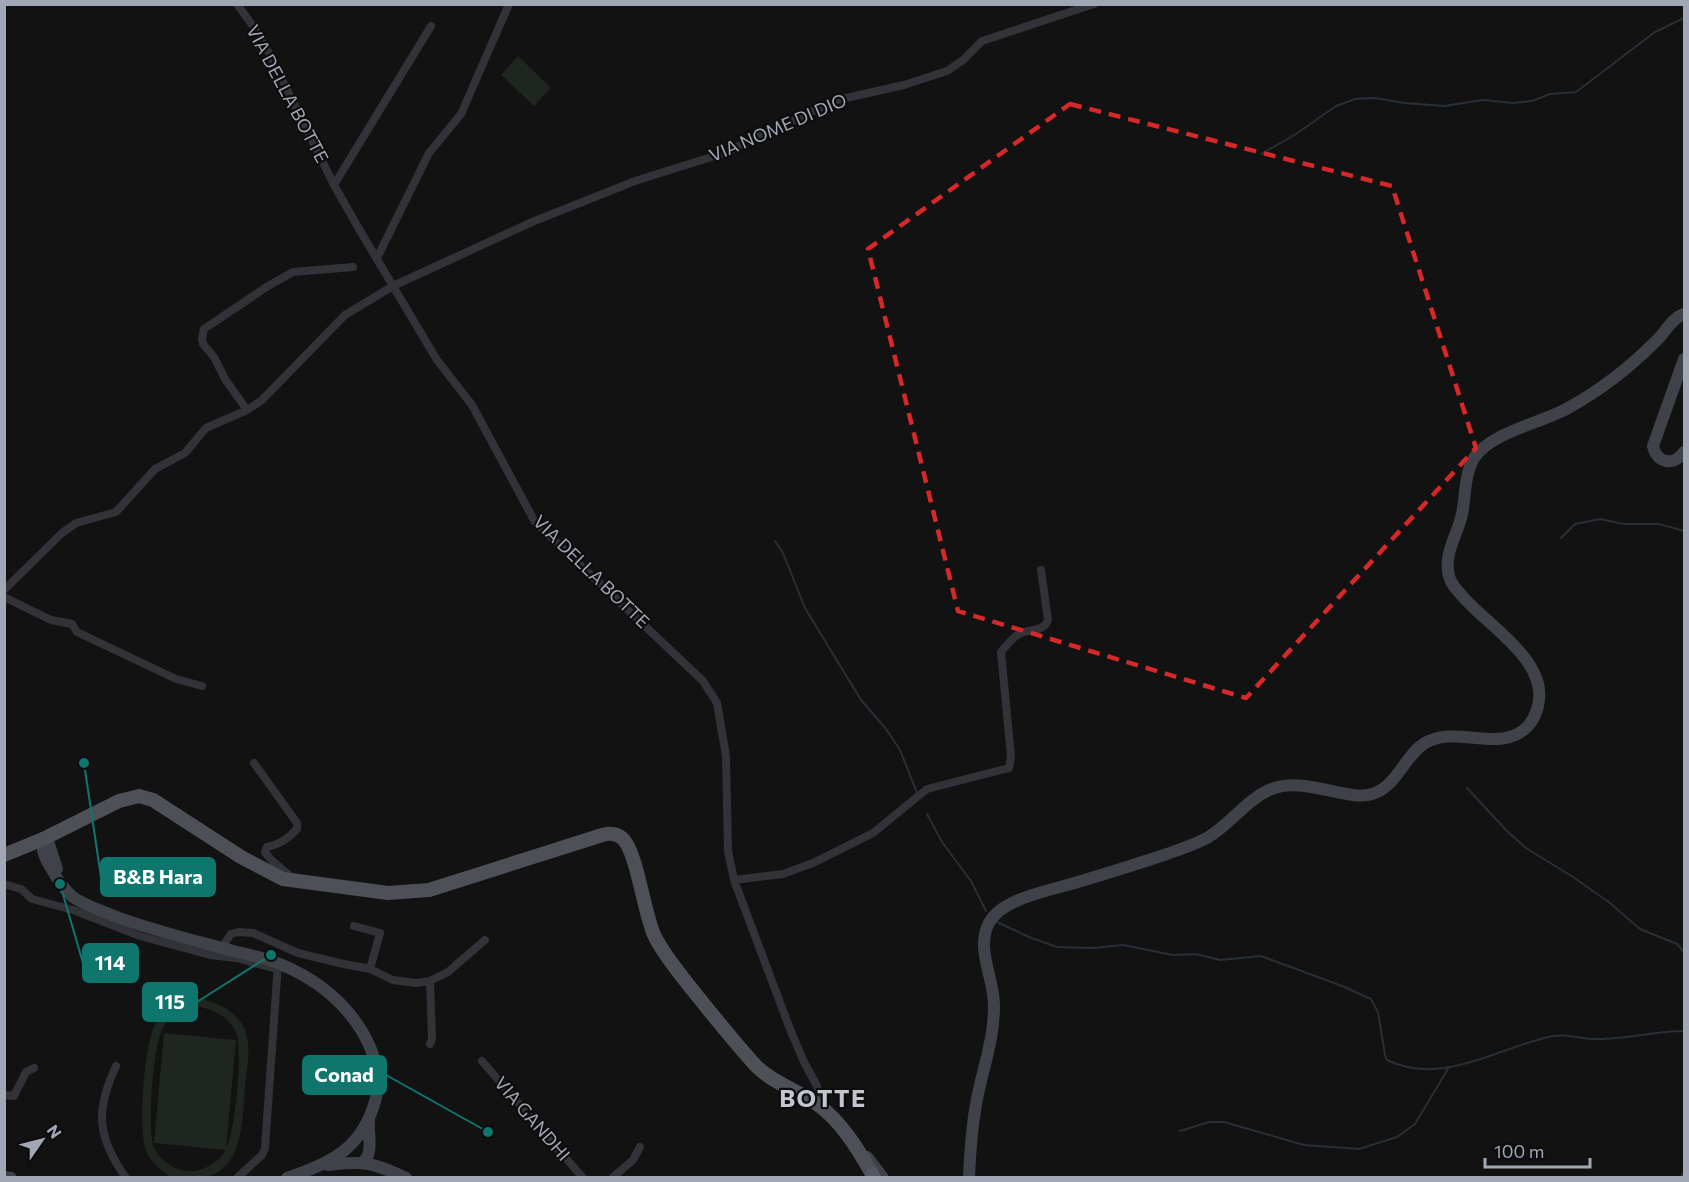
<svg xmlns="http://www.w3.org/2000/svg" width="1689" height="1182" font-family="Commissioner,sans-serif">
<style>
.park{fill:#1e261f;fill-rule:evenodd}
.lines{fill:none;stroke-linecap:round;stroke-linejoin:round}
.stream{stroke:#282f37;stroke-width:2}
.minor{stroke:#323338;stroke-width:8}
.secondary{stroke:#404249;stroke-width:12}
.primary{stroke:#4e5058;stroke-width:14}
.trunk{stroke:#565861;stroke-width:14}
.marked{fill:none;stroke:#d62828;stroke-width:4.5;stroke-dasharray:12 8;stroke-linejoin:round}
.labels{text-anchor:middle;stroke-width:4.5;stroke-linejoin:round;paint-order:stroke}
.street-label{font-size:18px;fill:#a2a7b5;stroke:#0d0d0e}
.district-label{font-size:24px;font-weight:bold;letter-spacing:1.5px;fill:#c3c6d0;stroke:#0d0d0e}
.leader{fill:none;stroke:#0f766e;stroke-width:2}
.callout-dot{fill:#0f766e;stroke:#0d0d0e;stroke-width:2}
.callout{fill:#0f766e;stroke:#0f766e;stroke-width:2}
.callout-label{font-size:20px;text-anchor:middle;font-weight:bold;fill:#fff}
</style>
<rect width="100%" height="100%" fill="#121213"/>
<path class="park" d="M518 56 551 88 534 106 501 75Z
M195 998C214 1001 235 1009 244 1028 252 1045 247 1068 245 1087 242 1123 244 1178 194 1178 188 1178 181 1179 175 1178 164 1175 150 1161 146 1151 138 1130 144 1044 155 1025 164 1008 178 1003 195 998ZM196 1006C212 1009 226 1015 235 1030 244 1045 235 1134 226 1149L236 1040 164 1033 154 1143 226 1150C208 1178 172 1178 155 1150 146 1135 153 1044 163 1028 171 1015 182 1011 196 1006Z"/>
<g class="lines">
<path class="stream" d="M1261 154 1296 134 1336 106 1355 99 1375 98 1404 103 1444 106 1483 100 1513 103 1532 101 1550 94 1576 92 1655 32 1684 18
M1561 538 1575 524 1600 519 1624 524H1659L1684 531
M775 541 783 553 805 608 861 700 886 729 900 750 917 793
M1467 788 1507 831 1526 848 1573 877 1610 903 1640 929 1677 944 1684 952
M927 814 942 842 971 881 986 911
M997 922 1029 937 1057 947 1093 948 1123 945 1173 955 1196 954 1220 960 1261 956 1342 986 1371 999 1378 1012 1385 1055 1387 1060C1443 1087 1498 1047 1553 1036 1571 1033 1582 1040 1598 1039 1627 1039 1656 1031 1684 1031
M1180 1131 1209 1122H1224L1304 1145 1359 1149 1397 1137 1415 1124 1449 1067
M1680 1178 1684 1172"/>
<path class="minor" d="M237 4 255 29 270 55 334 185 359 229 437 360 472 405 535 522 703 681 717 703 726 756 728 851 734 880 790 1029 804 1062 816 1084 820 1094 819 1105
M334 185 431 26
M377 258 429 153 461 114 509 4
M247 410 225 379 214 357 203 344 202 339 204 329 268 286 293 272 353 267
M4 590 62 533 76 523 116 512 155 469 185 453 206 428 247 410 261 401 345 315 393 286 532 222 635 181 724 153 837 100 904 85 947 71 963 60 982 41 1094 4
M4 597 51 620 72 624 77 632 176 679 202 686
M254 763 297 823V829C288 839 280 844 267 847L265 852C272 864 286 870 295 881
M734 880 783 874 813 863 873 833 927 789 1009 768 1011 757 1001 652C1006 646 1012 638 1019 634 1030 628 1043 633 1048 620L1041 570
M4 884 21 889 32 899 73 910 140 936 210 955 236 958 277 969
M354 926 380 933 370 969
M222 947 231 934 238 932 253 933 298 953 339 963 370 969 393 980 416 983 430 981 448 972 485 940
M430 1044 432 1039 430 981
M482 1061 583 1178
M116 1066C95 1111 97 1137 126 1178
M4 1095 14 1096 26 1072 34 1068
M237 1178 262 1155 265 1148 278 963
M612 1178 633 1160 640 1147"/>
<path class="secondary" d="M1684 359 1653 446C1657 464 1674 466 1684 452
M43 839C41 850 45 858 51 868 57 879 63 889 73 897 85 906 101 910 114 916 154 931 196 941 237 952 251 955 266 958 280 964 314 978 344 1001 363 1033 374 1052 381 1075 376 1098 363 1148 333 1162 287 1178
M43 839 49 844 57 869
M867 1157 883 1178
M362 1162C374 1156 368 1136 369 1121
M328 1165C363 1160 374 1163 406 1178
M4 1177 11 1178
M969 1178C970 1151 972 1125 977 1099 983 1068 994 1039 994 1007 995 980 975 949 989 923 1002 898 1052 890 1078 882 1108 873 1137 864 1167 854 1180 849 1194 845 1207 838 1230 825 1245 801 1269 790 1304 774 1349 804 1375 793 1398 784 1405 755 1425 743 1457 724 1501 755 1528 726 1534 719 1538 709 1539 700 1544 659 1489 626 1465 599 1459 592 1451 585 1449 576 1443 554 1458 534 1462 514 1466 495 1464 475 1474 458 1491 432 1542 423 1568 408 1599 391 1629 368 1654 343 1665 334 1671 318 1684 314"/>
<path class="primary" d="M4 855 43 839 119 801 139 796 153 800 241 857 283 879 388 893 429 890 596 837C605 834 614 831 622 838 637 850 644 915 655 937 666 958 681 975 695 993 715 1018 735 1043 757 1067 775 1084 797 1090 817 1104 841 1121 858 1149 872 1174"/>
<path class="trunk" d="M872 1174 874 1178"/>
</g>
<path class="marked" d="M1070 104 1392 186 1476 448 1246 698 958 611 868 249Z"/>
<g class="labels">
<g class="street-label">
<text transform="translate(287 94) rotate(62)" y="6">VIA DELLA BOTTE</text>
<text transform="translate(778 128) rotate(-23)" y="6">VIA NOME DI DIO</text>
<text transform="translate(591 572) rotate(44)" y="6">VIA DELLA BOTTE</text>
<text transform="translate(532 1119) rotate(49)" y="6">VIA GANDHI</text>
</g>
<g class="district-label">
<text x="823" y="1107">BOTTE</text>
</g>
</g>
<path class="leader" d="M84 763L101 877M60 884L83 963M271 955L197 1002M488 1132L386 1075"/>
<g class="callout-dot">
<circle cx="84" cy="763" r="6"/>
<circle cx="60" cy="884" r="6"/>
<circle cx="271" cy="955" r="6"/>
<circle cx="488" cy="1132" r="6"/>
</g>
<g class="callout">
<rect x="101" y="858" width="114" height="38" rx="6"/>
<rect x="83" y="944" width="55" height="38" rx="6"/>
<rect x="143" y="983" width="54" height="38" rx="6"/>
<rect x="303" y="1056" width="83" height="38" rx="6"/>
</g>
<g class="callout-label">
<text x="158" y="884">B&amp;B Hara</text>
<text x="110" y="970">114</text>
<text x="170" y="1009">115</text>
<text x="344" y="1082">Conad</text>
</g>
<rect width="1689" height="1182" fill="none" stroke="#a2a7b5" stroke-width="12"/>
<g transform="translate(42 1140) rotate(55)" stroke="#0d0d0e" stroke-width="4.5" paint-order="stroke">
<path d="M0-4.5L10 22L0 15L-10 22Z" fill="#a2a7b5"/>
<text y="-9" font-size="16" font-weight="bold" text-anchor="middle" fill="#a2a7b5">N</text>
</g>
<path d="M1485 1158v9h105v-9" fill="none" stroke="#a2a7b5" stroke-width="3"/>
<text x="1494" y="1158" font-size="18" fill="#a2a7b5" stroke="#0d0d0e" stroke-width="4.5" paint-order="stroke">100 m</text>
</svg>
